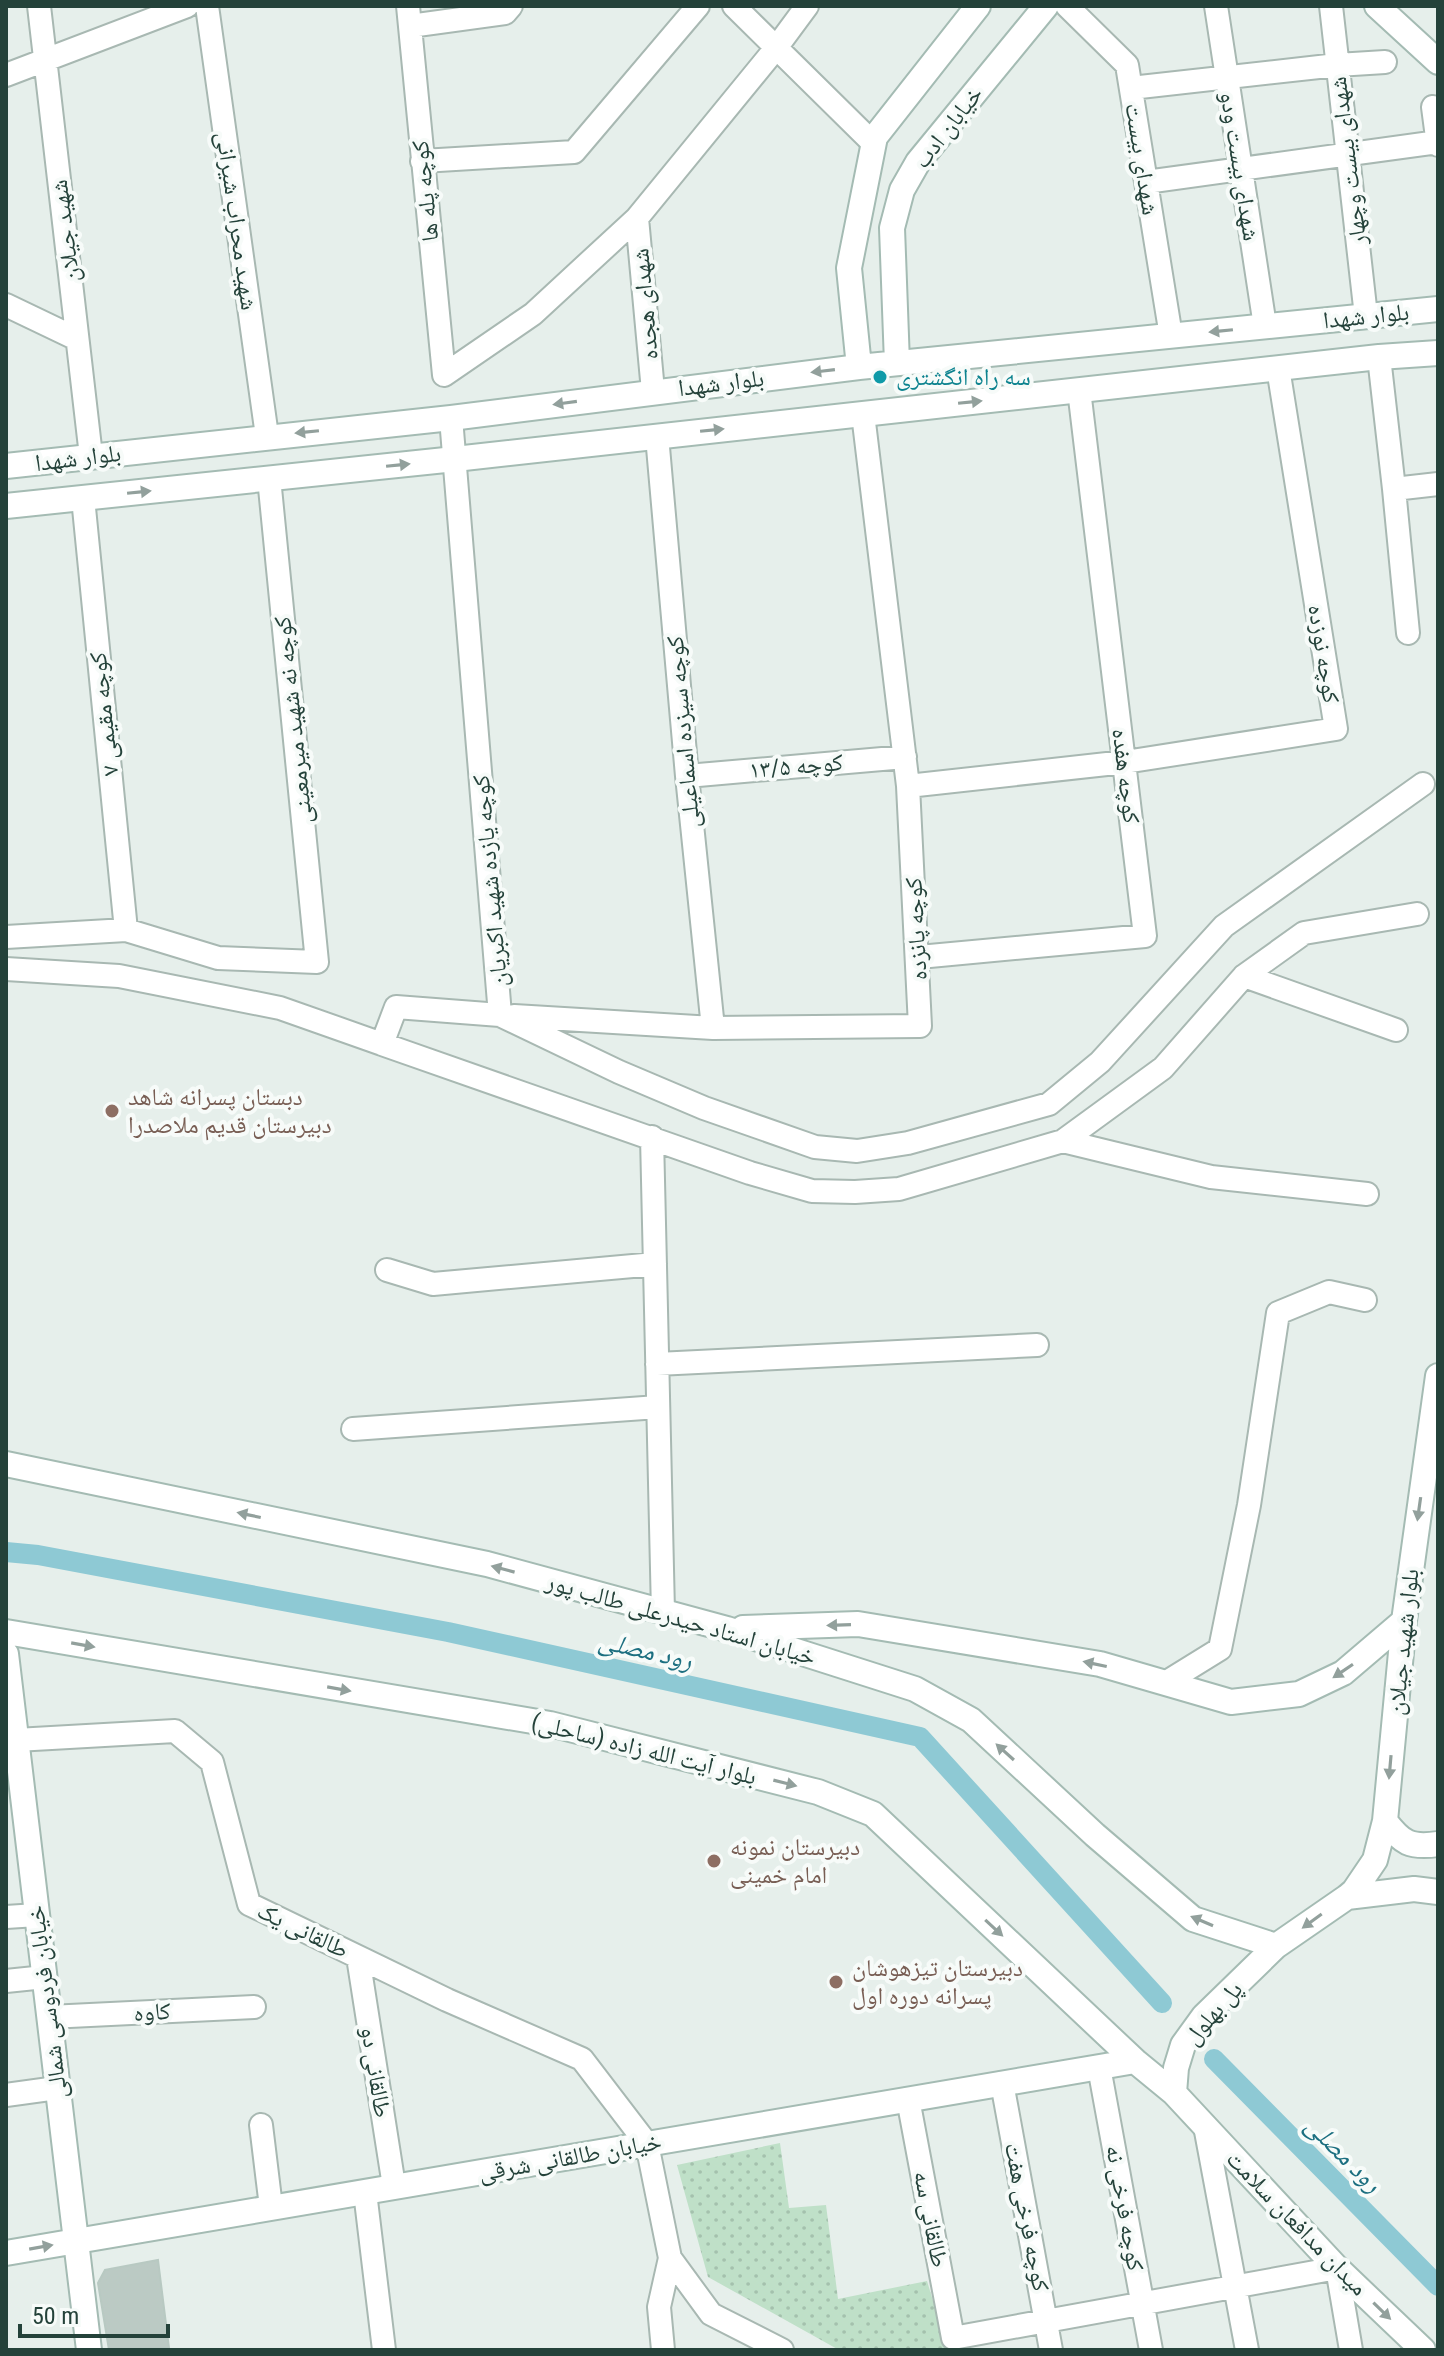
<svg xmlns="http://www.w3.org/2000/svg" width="1444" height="2356" font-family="'Roboto Condensed','Noto Naskh Arabic',sans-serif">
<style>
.grass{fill:url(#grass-dots)}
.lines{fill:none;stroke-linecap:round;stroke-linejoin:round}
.canal{stroke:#8ec9d4;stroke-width:20}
.building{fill:#bbcac4;stroke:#b8c9c2;stroke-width:2}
.street-casing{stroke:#a8b8b2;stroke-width:26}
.secondary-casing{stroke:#a4bbb3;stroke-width:28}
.street{stroke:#fff;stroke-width:22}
.secondary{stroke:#fff;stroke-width:24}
.oneway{fill:#92a09c}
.culture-dot{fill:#0f9aa8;stroke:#f7fbf9;stroke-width:3}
.education-dot{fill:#8d6e63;stroke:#f7fbf9;stroke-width:3}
.labels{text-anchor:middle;stroke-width:8;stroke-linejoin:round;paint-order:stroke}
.street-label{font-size:24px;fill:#24423a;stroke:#f7fbf9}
.culture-label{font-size:24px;fill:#0d838f;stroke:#f7fbf9;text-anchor:start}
.education-label{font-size:24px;fill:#785e54;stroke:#f7fbf9;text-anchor:start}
.water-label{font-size:26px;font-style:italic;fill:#1c6f80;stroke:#f7fbf9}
</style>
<defs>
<pattern id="grass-dots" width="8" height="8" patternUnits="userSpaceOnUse" patternTransform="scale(2)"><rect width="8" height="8" fill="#bfe0c8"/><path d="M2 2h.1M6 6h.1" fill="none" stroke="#a4c1ad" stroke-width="1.8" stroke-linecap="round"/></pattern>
</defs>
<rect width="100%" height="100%" fill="#e6efeb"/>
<path class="grass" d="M780 2143 789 2208 826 2205 838 2299 927 2281 948 2350H839L708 2277 677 2165Z"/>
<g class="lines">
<path class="canal" d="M6 1552 38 1555 448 1632 920 1737 1162 2003
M1214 2059 1438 2286"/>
</g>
<path class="building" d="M158 2260 169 2348 109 2350 98 2283 105 2270Z"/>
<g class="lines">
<defs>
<path id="street" d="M39 6 91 456
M207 6 267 436
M408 6 444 375 533 314 637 218 776 48 807 6
M734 6 874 144
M1067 6 1127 65 1171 336
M1216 6 1265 326
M1331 6 1366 316
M410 26 505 13 511 6
M6 75 187 6
M1131 88 1337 65 1385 62
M1433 107 1438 145
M422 161 574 152 698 6
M1146 182 1438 142
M637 218 653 391
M6 305 77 339
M1379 357 1394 489 1438 484
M657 436 687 776 713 1028
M1394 489 1408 633
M83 498 126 930
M687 776 905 757
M908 786 1125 762 1336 729 1278 368
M6 937 126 930 218 958 317 962 269 478
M919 957 1145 936 1079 390
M6 969 119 976 280 1008 382 1044 396 1007 500 1015 451 418
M1244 976 1396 1030
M500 1015 619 1072 704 1108 815 1147 857 1151 908 1143 1049 1104 1100 1062 1224 926 1423 784
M514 1016 713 1028 920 1026 908 786 863 414
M382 1044 750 1173 812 1191 855 1192 899 1189 1063 1141 1163 1068 1244 976 1304 933 1417 914
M652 1137 663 1612
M1063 1141 1211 1177 1367 1194
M387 1270 433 1284 655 1264
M657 1364 1037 1345
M353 1429 658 1407
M1165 1683 1220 1649 1249 1505 1278 1313 1329 1292 1365 1300
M16 1740 175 1731 212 1762 249 1904 447 2000 582 2059 647 2144 670 2258 659 2307 663 2350
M6 1917 37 1915
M358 1957 394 2186
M6 1981 45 1977
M49 2017 254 2007
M1099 2067 1151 2350
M1002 2083 1051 2350
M6 2095 57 2088
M908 2099 953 2338 1337 2268 1351 2350
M261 2125 271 2207
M1205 2126 1247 2350
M365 2192 384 2350
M670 2258 711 2314 782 2350"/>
<path id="secondary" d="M1377 6 1438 62
M897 363 892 228 902 190 918 162 1046 6
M859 367 849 268 875 137 978 6
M6 466 451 418 859 367 1438 309
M6 506 455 459 1379 357 1438 353
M6 1464 487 1564 727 1629 915 1689 971 1720 1095 1835 1193 1919 1276 1946
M743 1628 858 1624 1100 1664 1231 1702 1299 1694 1343 1673 1404 1621
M6 1632 550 1724 818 1792 873 1814 1135 2061 1174 2093 1337 2268 1423 2350
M6 1654 89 2350
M1385 1821C1402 1843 1410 1848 1438 1844
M1347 1897 1354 1891 1375 1860 1385 1821 1404 1621 1438 1376
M1174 2093 1176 2068 1183 2045 1204 2016 1276 1946 1347 1897 1414 1889 1438 1892
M6 2253 1135 2061"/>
</defs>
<use href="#street" class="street-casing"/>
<use href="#secondary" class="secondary-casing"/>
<use href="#street" class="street"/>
<use href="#secondary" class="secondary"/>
</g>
<defs><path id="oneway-solid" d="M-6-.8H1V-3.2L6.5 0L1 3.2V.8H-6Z" transform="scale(2)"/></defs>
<g class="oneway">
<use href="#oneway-solid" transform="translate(1221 331) rotate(174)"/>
<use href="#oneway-solid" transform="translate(823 371) rotate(173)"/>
<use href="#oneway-solid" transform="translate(970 402) rotate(-6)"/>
<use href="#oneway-solid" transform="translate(565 403) rotate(172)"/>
<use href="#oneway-solid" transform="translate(712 430) rotate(-6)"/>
<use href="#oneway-solid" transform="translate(307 432) rotate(174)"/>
<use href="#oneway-solid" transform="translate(398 465) rotate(-6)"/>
<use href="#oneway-solid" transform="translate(139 492) rotate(-6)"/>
<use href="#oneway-solid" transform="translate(1419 1509) rotate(98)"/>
<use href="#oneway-solid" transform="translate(249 1515) rotate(-168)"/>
<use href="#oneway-solid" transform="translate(503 1569) rotate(-165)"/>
<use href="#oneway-solid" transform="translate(839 1625) rotate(178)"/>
<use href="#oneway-solid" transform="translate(83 1645) rotate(10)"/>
<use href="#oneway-solid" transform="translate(1095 1664) rotate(-168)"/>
<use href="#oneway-solid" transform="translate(1343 1671) rotate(146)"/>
<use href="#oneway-solid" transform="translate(339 1689) rotate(10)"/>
<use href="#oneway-solid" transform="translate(1005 1752) rotate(-138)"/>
<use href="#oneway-solid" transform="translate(1390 1767) rotate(95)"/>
<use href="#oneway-solid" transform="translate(785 1783) rotate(14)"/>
<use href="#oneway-solid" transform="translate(1202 1921) rotate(-157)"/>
<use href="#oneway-solid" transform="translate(1312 1921) rotate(144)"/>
<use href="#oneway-solid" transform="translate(994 1928) rotate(43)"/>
<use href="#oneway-solid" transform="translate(41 2247) rotate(-10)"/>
<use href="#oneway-solid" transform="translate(1382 2311) rotate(44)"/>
</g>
<circle class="culture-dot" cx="880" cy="377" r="8"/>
<g class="education-dot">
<circle cx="112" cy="1111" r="8"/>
<circle cx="714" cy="1861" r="8"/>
<circle cx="836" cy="1982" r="8"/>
</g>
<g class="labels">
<g class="street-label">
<text transform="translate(948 127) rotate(-52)" y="8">خیابان ادب</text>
<text transform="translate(1142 159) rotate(81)" y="8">شهدای بیست</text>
<text transform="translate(1348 161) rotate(-97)" y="8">شهدای بیست وچهار</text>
<text transform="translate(1240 166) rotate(81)" y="8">شهدای بیست ودو</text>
<text transform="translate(425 191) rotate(-96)" y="8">کوچه پله ها</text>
<text transform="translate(237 221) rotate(82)" y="8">شهید محراب شیرانی</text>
<text transform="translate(65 231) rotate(-97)" y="8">شهید جیلان</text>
<text transform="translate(645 304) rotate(-95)" y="8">شهدای هجده</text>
<text transform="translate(1366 316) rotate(-6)" y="8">بلوار شهدا</text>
<text transform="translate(721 383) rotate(-7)" y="8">بلوار شهدا</text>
<text transform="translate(78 458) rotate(-7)" y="8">بلوار شهدا</text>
<text transform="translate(1324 654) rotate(81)" y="8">کوچه نوزده</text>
<text transform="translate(104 714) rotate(-96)" y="8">کوچه مقیمی ۷</text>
<text transform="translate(293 720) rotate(-96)" y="8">کوچه نه شهید میرمعینی</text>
<text transform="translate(683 732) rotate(-95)" y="8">کوچه سیزده اسماعیلی</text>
<text transform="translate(796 766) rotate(-5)" y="8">کوچه ۱۳/۵</text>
<text transform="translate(1126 776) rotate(83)" y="8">کوچه هفده</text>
<text transform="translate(490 881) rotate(-95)" y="8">کوچه یازده شهید اکبریان</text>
<text transform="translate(916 929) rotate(-93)" y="8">کوچه پانزده</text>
<text transform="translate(681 1619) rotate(16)" y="8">خیابان استاد حیدرعلی طالب پور</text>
<text transform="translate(1403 1642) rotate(-84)" y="8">بلوار شهید جیلان</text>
<text transform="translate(644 1749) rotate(14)" y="8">بلوار آیت الله زاده (ساحلی)</text>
<text transform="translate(303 1930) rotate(26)" y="8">طالقانی یک</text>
<text transform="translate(47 2002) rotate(-97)" y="8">خیابان فردوسی شمالی</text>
<text transform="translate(152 2012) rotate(-3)" y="8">کاوه</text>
<text transform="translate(1213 2013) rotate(-49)" y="8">پل بهلول</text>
<text transform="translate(376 2072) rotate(81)" y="8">طالقانی دو</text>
<text transform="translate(570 2157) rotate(-10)" y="8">خیابان طالقانی شرقی</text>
<text transform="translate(1125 2208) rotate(80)" y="8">کوچه فرخی نه</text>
<text transform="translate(1027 2217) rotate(79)" y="8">کوچه فرخی هفت</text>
<text transform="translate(931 2219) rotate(79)" y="8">طالقانی سه</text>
<text transform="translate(1297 2223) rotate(46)" y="8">میدان مدافعان سلامت</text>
</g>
<g class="culture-label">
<text x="896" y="385">سه راه انگشتری</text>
</g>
<g class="education-label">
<text x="128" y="1105">دبستان پسرانه شاهد<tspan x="128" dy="28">دبیرستان قدیم ملاصدرا</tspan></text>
<text x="730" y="1855">دبیرستان نمونه<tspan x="730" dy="28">امام خمینی</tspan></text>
<text x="852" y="1976">دبیرستان تیزهوشان<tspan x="852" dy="28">پسرانه دوره اول</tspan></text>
</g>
<g class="water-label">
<text transform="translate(646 1650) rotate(13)" y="9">رود مصلی</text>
<text transform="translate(1344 2154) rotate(45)" y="9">رود مصلی</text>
</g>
</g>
<rect width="1444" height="2356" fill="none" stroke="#24423a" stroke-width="16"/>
<path d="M20 2324v12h148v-12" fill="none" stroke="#24423a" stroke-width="4"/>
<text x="32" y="2324" font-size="24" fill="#24423a" stroke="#f7fbf9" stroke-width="6" paint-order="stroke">50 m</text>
</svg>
